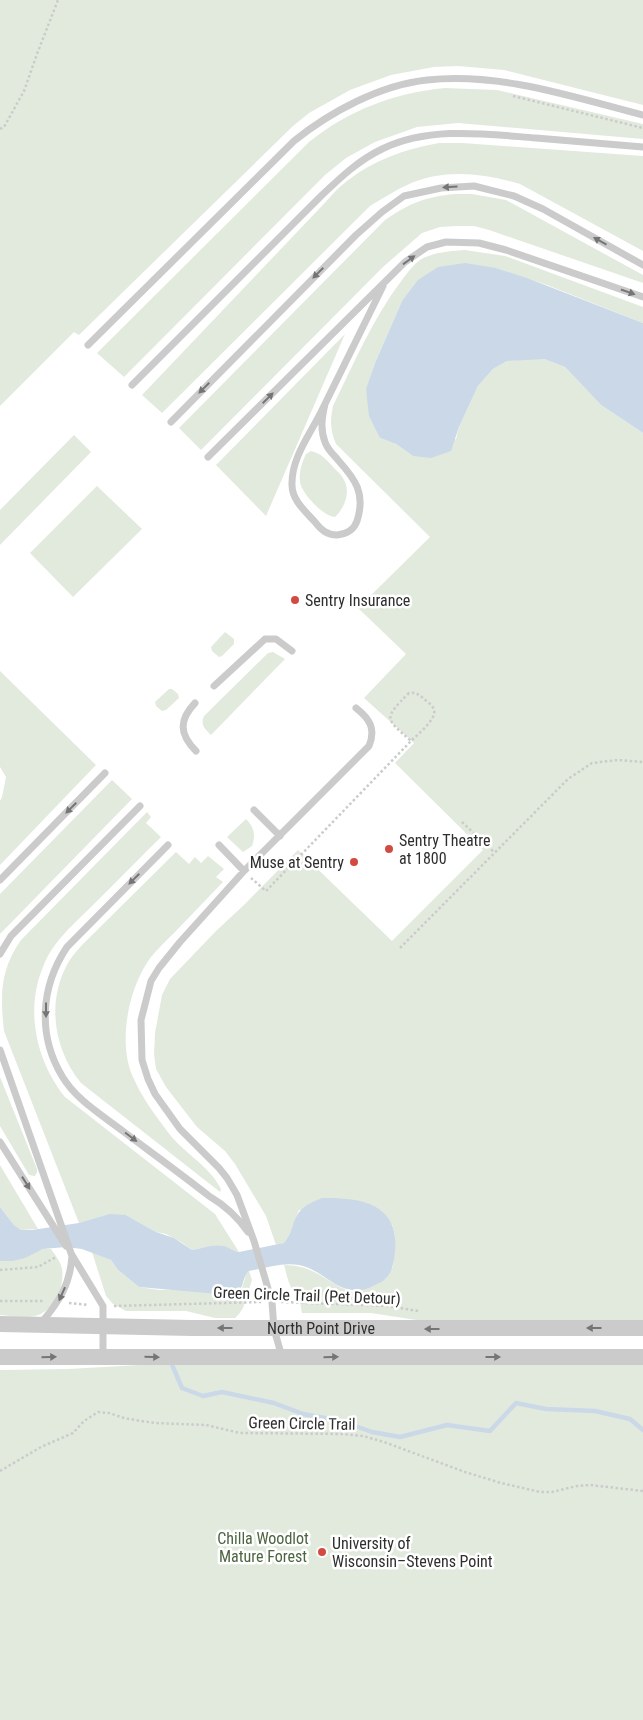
<svg xmlns="http://www.w3.org/2000/svg" width="643" height="1720" font-family="'Roboto Condensed',sans-serif">
<style>
.green{fill:#e2eadd}
.water{fill:#cbd8e7}
.lines{fill:none;stroke-linecap:round;stroke-linejoin:round}
.stream{stroke:#cbd8e7;stroke-width:4.5}
.path{stroke:#cbcbcb;stroke-width:2.5;stroke-dasharray:2.5 2.5;stroke-linecap:butt}
.service{stroke:#cbcbcb;stroke-width:7}
.tertiary{stroke:#cbcbcb;stroke-width:16}
.oneway{fill:#757575}
.poi-dot{fill:#d24b42;stroke:#fff;stroke-width:2}
.labels{text-anchor:middle;stroke-width:5;stroke-linejoin:round;paint-order:stroke}
.poi-label{font-size:16px;fill:#2e2e2e;stroke:#fff;text-anchor:start}
.street-label{font-size:16px;fill:#2e2e2e;stroke:#fff}
.park-label{font-size:16px;fill:#4c6440;stroke:#fff}
</style>
<rect width="100%" height="100%" fill="#fff"/>
<path class="green" d="M0 0H643V105L504 70 458 66 434 67 391 75 350 90 309 113 293 126 79 335 74 332 0 406Z
M445 88 497 90 643 124V139L458 123 417 127 375 142 346 158 325 175 124 377 97 353 309 142C349 110 394 93 445 88Z
M439 143H463L643 156V251L520 184C483 173 443 168 407 185 394 191 382 199 370 206L162 413 142 395 319 209C328 200 336 189 347 181 374 160 405 149 439 143Z
M455 194H472L506 200 643 275V283L489 230 474 226H456L440 227 422 233 383 267 201 450 179 428 385 220C410 203 425 197 455 194Z
M465 250 505 256 643 307V323L547 285 496 268 402 301 375 363 366 390 380 438 396 444 413 456 456 439 459 427 478 386 493 369 507 361 528 359H544L565 367 601 405 643 433V1320L423 1321 371 1313H302L299 1296C289 1291 287 1275 284 1265 317 1265 326 1284 353 1292L393 1267 395 1236 392 1224 299 1210 288 1239 284 1243 276 1245 266 1216 235 1164 225 1151 197 1127 166 1087 156 1069 154 1054 155 1033 162 995 170 979 216 931 245 904 298 850 392 941 483 850 395 763 414 743 364 698 406 654 358 608 430 537 336 444C330 430 330 420 333 406 354 363 373 318 402 280 407 273 413 265 420 260 433 252 451 251 465 250Z
M345 334 266 516 216 465Z
M74 435 91 452 0 545V510Z
M311 451C322 454 327 460 334 468 337 471 342 475 344 480 351 492 344 509 335 517 324 517 300 492 300 481 299 472 302 462 306 454Z
M97 486 142 529 73 597 30 553Z
M225 632 234 639V644L222 656 219 657 212 651 211 647Z
M273 652 285 659 211 735C205 729 200 725 204 716L268 653Z
M0 671 96 765 0 865V801L2 797 6 777 0 767Z
M169 689H172L178 694 179 698 166 710 162 711 156 706 155 702Z
M112 780 132 799 0 934V894Z
M147 812 151 817 146 823 161 837C138 860 116 882 93 905 75 923 52 942 43 967 25 1010 36 1061 65 1097L215 1214 239 1252C234 1251 232 1250 228 1248 216 1244 203 1248 192 1250L181 1242 166 1234 156 1232 126 1215 79 1223 4 1031C0 995 0 970 21 940Z
M246 819C254 827 256 835 252 846L243 852 227 837Z
M176 852 189 864 195 857 201 863 208 856 224 869 216 877 223 882C207 899 191 915 175 932 167 940 158 948 151 957 129 986 117 1042 133 1077 141 1096 155 1115 167 1131 183 1153 209 1165 221 1189L220 1192 81 1083C54 1050 46 1002 68 963 71 957 77 951 82 945Z
M0 1077 37 1169V1172L35 1176 29 1175 0 1126Z
M0 1165 38 1229 21 1230 14 1225 0 1207Z
M43 1249H51C55 1255 61 1262 62 1269 65 1287 53 1312 35 1316 24 1318 11 1316 0 1315V1261C17 1261 28 1256 43 1249Z
M92 1252 111 1260 118 1270 139 1287 159 1290 242 1288 246 1275 249 1271 252 1280 243 1308 239 1314 235 1318H215L186 1311H126L113 1304 106 1296Z
M282 1357H643V1720H0V1370L68 1369Z"/>
<path class="water" d="M465 263 496 268 527 278 643 323V433L601 405 565 367 544 359 507 361 493 369 478 386 459 427 451 451 431 458 413 456 396 444 380 438 369 416 366 389 375 363 402 301 418 280 438 267Z
M322 1198C359 1197 400 1203 395 1251 394 1261 393 1272 385 1279 383 1282 378 1283 375 1285 342 1303 328 1271 299 1265 283 1262 265 1268 249 1271 239 1282 248 1289 229 1295L139 1287 118 1270 111 1260 82 1249 66 1247 43 1249 25 1258 13 1261H0V1207L14 1225 21 1230H32L79 1223 110 1214 126 1215 156 1232 174 1238 192 1250C202 1248 213 1244 224 1246 230 1248 233 1251 239 1252L284 1243C288 1238 290 1234 292 1228 298 1209 303 1206 322 1198Z"/>
<g class="lines">
<path class="stream" d="M170 1360 182 1388 203 1396 222 1392 274 1403 303 1414 341 1421 372 1432 400 1437 447 1425 490 1431 516 1403 546 1409 595 1411 630 1419 643 1430"/>
<path class="path" d="M513 96 643 128
M0 129 4 127 24 91 37 54 58 0
M462 822 494 852
M251 878 266 891 411 741C417 735 437 719 434 710 433 705 426 701 423 698 418 694 415 692 409 693 383 719 385 718 411 741
M400 948 568 779 592 763 618 760 643 762
M0 1270 38 1267 56 1257
M0 1301H43
M281 1302 388 1306 418 1311
M69 1303 88 1305
M114 1306 261 1302
M0 1471 41 1447 73 1433 84 1421 98 1412 109 1413 124 1418 141 1421 155 1423 206 1425 240 1433 344 1434 363 1436 384 1442 465 1472 501 1483 540 1492H552L577 1486 590 1485 643 1491"/>
<path class="service" d="M88 345 294 141C330 112 380 85 427 80 500 72 573 97 643 115
M132 385 322 195C341 177 359 160 382 149 430 126 485 134 536 138 572 141 607 144 643 147
M325 404C322 417 320 429 325 442 327 449 333 454 338 460 355 479 366 493 357 521 354 530 347 534 337 535 327 535 321 530 315 522 305 511 292 500 292 485 291 457 312 432 323 408 343 367 363 326 383 286
M171 422 356 235 382 212 404 196 441 188 474 186 514 196 543 209 643 265
M208 457 405 262 427 247 446 242 479 243 506 250 643 297
M214 686 265 639H276L292 651
M195 703C179 720 179 734 196 751
M254 810 280 836
M168 845 67 947C41 986 37 1034 62 1076 76 1100 102 1115 124 1132 152 1153 181 1174 209 1196 226 1206 237 1216 248 1232
M219 845 244 871
M0 880 105 773
M0 954 11 936 140 806
M0 1050 72 1256C70 1285 59 1302 41 1323
M0 1142 66 1246
M72 1255 103 1306V1356
M282 1357 274 1329 272 1302 254 1241 237 1195 227 1178 219 1168 180 1129 155 1094 148 1079 142 1060 141 1020 151 981 159 968 180 942 244 871 369 746C376 729 370 719 356 708"/>
<g class="tertiary">
<path id="s1" d="M0 1324 192 1328H643"/>
<path d="M0 1357H643"/>
</g>
</g>
<defs><path id="oneway-solid" d="M-6-.8H1V-3.2L6.5 0L1 3.2V.8H-6Z" transform="scale(1.25)"/></defs>
<g class="oneway">
<use href="#oneway-solid" transform="translate(450 187) rotate(176)"/>
<use href="#oneway-solid" transform="translate(600 241) rotate(-151)"/>
<use href="#oneway-solid" transform="translate(409 260) rotate(-36)"/>
<use href="#oneway-solid" transform="translate(318 273) rotate(135)"/>
<use href="#oneway-solid" transform="translate(628 292) rotate(19)"/>
<use href="#oneway-solid" transform="translate(204 388) rotate(135)"/>
<use href="#oneway-solid" transform="translate(268 398) rotate(-45)"/>
<use href="#oneway-solid" transform="translate(71 808) rotate(135)"/>
<use href="#oneway-solid" transform="translate(134 879) rotate(135)"/>
<use href="#oneway-solid" transform="translate(46 1010) rotate(90)"/>
<use href="#oneway-solid" transform="translate(131 1137) rotate(37)"/>
<use href="#oneway-solid" transform="translate(26 1183) rotate(58)"/>
<use href="#oneway-solid" transform="translate(62 1294) rotate(114)"/>
<use href="#oneway-solid" transform="translate(225 1328) rotate(-180)"/>
<use href="#oneway-solid" transform="translate(594 1328) rotate(180)"/>
<use href="#oneway-solid" transform="translate(432 1329) rotate(180)"/>
<use href="#oneway-solid" transform="translate(49 1357) rotate(-1)"/>
<use href="#oneway-solid" transform="translate(152 1357) rotate(1)"/>
<use href="#oneway-solid" transform="translate(331 1357) rotate(-1)"/>
<use href="#oneway-solid" transform="translate(493 1357)"/>
</g>
<g class="poi-dot">
<circle cx="295" cy="600" r="5"/>
<circle cx="389" cy="849" r="5"/>
<circle cx="354" cy="862" r="5"/>
<circle cx="322" cy="1552" r="5"/>
</g>
<g class="labels">
<g class="poi-label">
<text x="305" y="606">Sentry Insurance</text>
<text x="399" y="846">Sentry Theatre<tspan x="399" dy="18">at 1800</tspan></text>
<text x="344" y="868" text-anchor="end">Muse at Sentry</text>
<text x="332" y="1549">University of<tspan x="332" dy="18">Wisconsin–Stevens Point</tspan></text>
</g>
<g class="street-label">
<text transform="translate(307 1295) rotate(2)" y="6">Green Circle Trail (Pet Detour)</text>
<text dy="6" stroke="none"><textPath href="#s1" startOffset="321">North Point Drive</textPath></text>
<text transform="translate(302 1423) rotate(1)" y="6">Green Circle Trail</text>
</g>
<g class="park-label">
<text x="263" y="1544">Chilla Woodlot<tspan x="263" dy="18">Mature Forest</tspan></text>
</g>
</g>
</svg>
